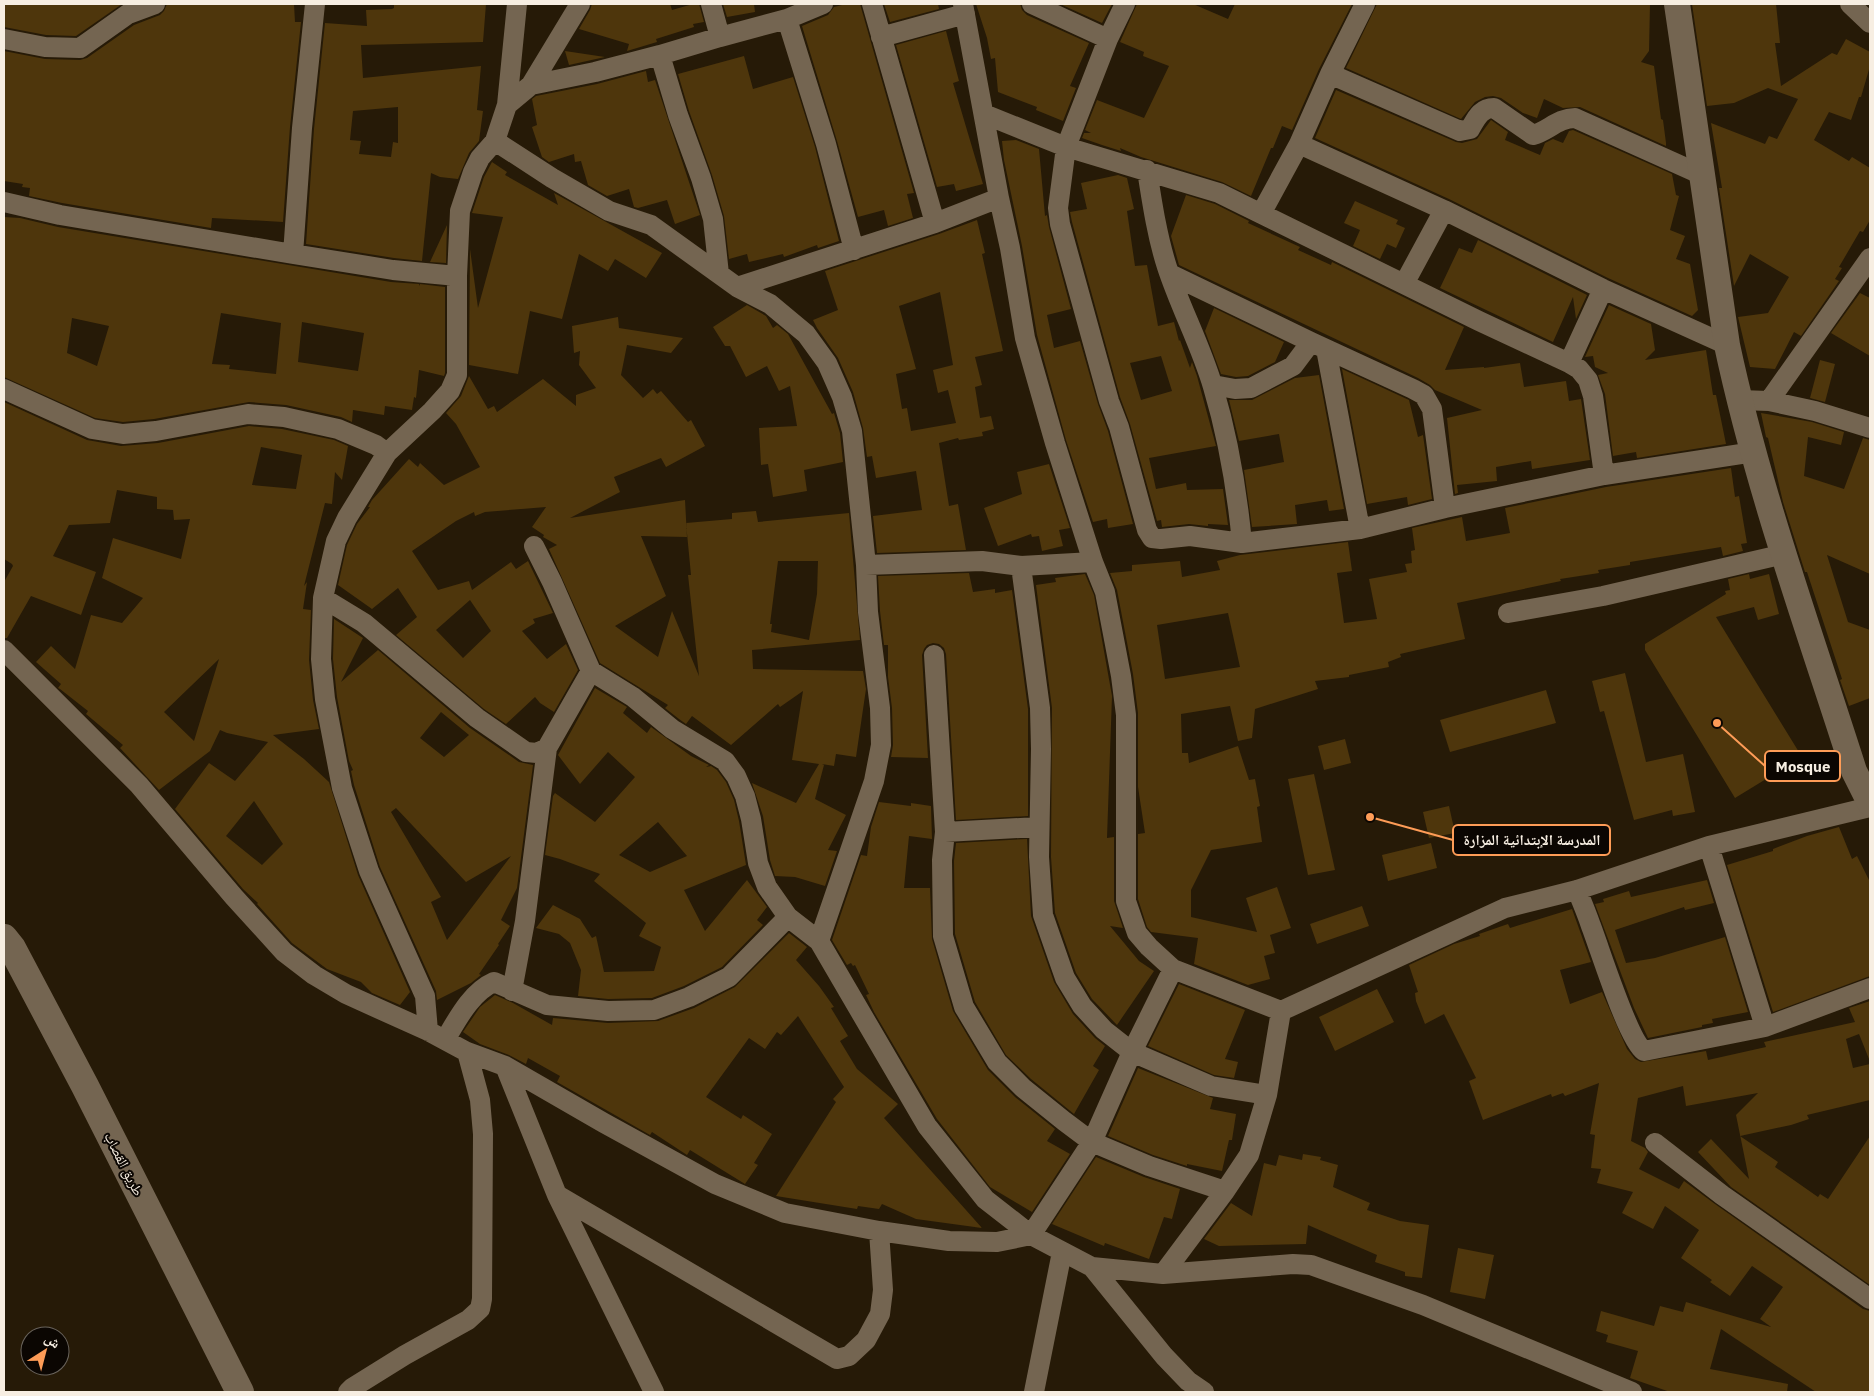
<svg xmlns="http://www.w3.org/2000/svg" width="1874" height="1396" font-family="'IBM Plex Sans','Noto Naskh Arabic',sans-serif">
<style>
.building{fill:#4e360c;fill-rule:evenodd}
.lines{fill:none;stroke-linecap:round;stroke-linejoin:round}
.minor{stroke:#746551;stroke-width:20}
.tertiary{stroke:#746551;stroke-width:26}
.secondary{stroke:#746551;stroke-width:28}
.labels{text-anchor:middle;stroke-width:4;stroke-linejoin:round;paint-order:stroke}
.street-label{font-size:14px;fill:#f7eee2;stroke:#0b0602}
.leader{fill:none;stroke:#fe9c57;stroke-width:2}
.callout-dot{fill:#fe9c57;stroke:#0b0602;stroke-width:2}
.callout{fill:#0b0602;stroke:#fe9c57;stroke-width:2}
.callout-label{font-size:15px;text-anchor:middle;font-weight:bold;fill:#f7eee2}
</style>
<rect width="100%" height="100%" fill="#261a07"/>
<path class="building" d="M4 4H122L76 36 46 35 4 27Z
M167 4H294L295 22H301L290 127 283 222 212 218 211 228 62 203 29 196 30 188 22 187 23 184 4 181V51L45 59 80 60 87 58 134 25 160 15 164 11Z
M394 4H486L483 42 361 45 363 78 481 66 477 110 483 111 479 141 469 153 458 179 440 177 431 173 422 261 394 258 306 244 314 129 325 23 367 26 366 10 392 9 394 8ZM398 107V143L393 142 391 157 359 154 361 141 350 140 353 111Z
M592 4H670L672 10 693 4H699L704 22 693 24 694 27 656 39 657 42 627 51 629 44 579 29 590 10Z
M723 4H754L755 12 727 17Z
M846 4H860L914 193 907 194 913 218 888 226 884 210 858 217 837 141 802 26 828 15 834 7Z
M884 4H938L939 9 890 22Z
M976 4H1020L1022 10 1027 15 1089 43 1070 86 1076 88 1063 121 1036 110 1037 107 998 92 995 58 991 59 987 38Z
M1060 4H1112L1102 23Z
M1137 4H1193L1228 19 1235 4H1352L1319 69 1292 130 1282 126 1273 148H1271L1251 196 1222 182 1141 157 1120 148 1121 151 1102 145 1082 138 1084 133H1091L1085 130 1097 100 1144 118 1169 66 1143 56 1144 52 1120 42Z
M1377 4H1650L1649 51 1641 62 1654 66 1661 119 1663 120 1666 143V146L1580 107 1563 108 1544 99 1537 118 1523 113 1501 98 1493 96 1485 97 1475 102 1461 119 1346 68Z
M1692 4H1776L1780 43H1775L1781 86 1832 53 1837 55 1846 39 1870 52V66L1861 97H1859L1851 120 1829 112 1814 140 1849 161 1852 157 1870 168V220L1863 232 1860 231 1839 267 1842 268 1835 279 1839 281 1801 336 1794 332 1775 369 1750 367 1738 317 1768 313 1789 277 1750 254 1734 286 1719 188H1722L1711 123 1765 144 1769 136 1777 139 1798 99 1768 88 1734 103 1707 106Z
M946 31 959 81 953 83 983 184 956 191 954 184 937 187 896 45Z
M565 51 605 57 569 65Z
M744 56 753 89 793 77 815 147 839 241 818 248 817 245 784 257 783 254 749 262 747 254 729 259 724 216 712 175 689 111 678 74Z
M646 71 648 82 655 80 700 215 675 224 667 200 638 208 634 207 629 189 607 196 588 185 581 161 575 162 574 154 549 162 542 157 532 127 537 125 532 99 536 96 597 84Z
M1336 90 1456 142 1462 143 1477 139 1491 120 1508 132 1505 140 1540 155 1545 143 1553 139 1563 143 1569 131 1573 130 1672 174 1676 195 1679 196 1670 230 1685 236 1676 259 1690 264 1698 310 1692 316 1608 278 1449 199 1315 138Z
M1016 140 1039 149 1045 216 1047 215 1049 227 1071 309 1047 315 1054 348 1080 341 1098 404 1108 431 1133 524 1108 528 1107 519 1093 522 1066 440 1037 335 1022 246 1004 160 1002 141Z
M492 162 507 172 505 175 558 205 554 193 662 253 646 278 615 259 608 271 579 254 562 319 530 311 518 374 469 365 470 249 478 308 503 217 472 213 484 177Z
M1118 175 1127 178 1134 209 1127 211 1135 266 1147 265 1158 326 1174 322 1179 341 1180 340 1190 368 1192 362 1197 376 1216 446 1149 458 1156 489 1186 483 1187 490 1223 489 1228 525 1208 524V526L1189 524 1162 527 1161 520 1157 521 1130 424 1120 397 1072 222 1070 212 1087 209 1081 183ZM1161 356 1172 391 1141 400 1130 363Z
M1186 195 1215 204 1249 221 1248 223 1300 247 1298 250 1331 265 1332 262 1464 327 1445 370 1484 367V368L1520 363 1524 387 1566 381 1569 401 1581 399 1590 460 1532 469 1531 461 1496 467 1497 481 1457 485 1458 493 1455 494 1447 418 1482 410 1435 390 1430 385 1418 378 1179 265 1171 236Z
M1355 201 1398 220 1396 224 1405 228 1396 248 1387 244 1380 259 1353 246 1360 230 1344 223Z
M4 217 20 218 58 227 391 282 419 284V286L420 284 445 287V373L444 376 419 370 416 398 414 397 412 410 385 406 384 415 353 410 352 422 341 417 286 405 249 402 154 419 123 422 95 418 4 377ZM221 313 281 323 276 374 229 369 230 365 212 364ZM72 318 109 326 97 366 67 353ZM302 322 364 333 358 371 298 362Z
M977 220 985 253 982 254 1003 351 975 357 982 385 975 387 980 418 991 416 994 429 982 432 983 436 959 440 958 438 939 443 949 506 958 504 966 550 877 553 873 516 922 510 916 471 876 478 872 456 867 457 863 428 853 392 838 358 817 328 813 320 838 310 825 271 939 234ZM940 292 953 365 933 370 938 393 948 390 956 423 911 431 907 408 902 409 896 374 916 369 899 306Z
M447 225 446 263 430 262Z
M1478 240 1587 295 1576 319 1573 297 1553 342 1440 288 1459 248 1472 253Z
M1860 293 1870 298V356L1831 333Z
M747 305 766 316 773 328 777 325 788 334 832 414 834 413 840 433 843 462 804 470 807 491 773 497 768 464 761 465 759 428 797 426 790 386 779 391 767 366 746 377 730 346H725L713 327Z
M1609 305 1651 324 1655 350 1645 360 1706 350 1713 395H1716L1726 444 1637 458 1636 452 1613 456 1605 394 1598 375 1608 373 1595 367 1593 356 1585 357Z
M1214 308 1284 342 1275 362 1248 376 1236 377 1221 374 1205 331Z
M618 317 619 328 683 338 671 353 627 345 621 375 643 398 653 389 657 394 661 391 688 422 691 420 705 446 666 467 661 458 614 477 620 492 570 518 685 500 687 537 641 536 666 596 615 626 658 657 672 611 699 676 688 575H691L686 523 732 519V513L756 511 758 522 849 513 860 640 752 650 753 669 863 671 866 689 856 757 836 754 834 766 822 764 824 765 815 799 846 815 828 850 837 851 825 886 795 877 775 876 770 860 763 816 752 783 796 803 819 764 792 760 803 691 780 707 778 704 731 745 692 716 686 724 679 719 665 708 668 705 600 663 549 549 557 545 543 537 544 535 532 527 546 507 485 512 475 516 474 512 456 521 412 551 438 590 469 581 472 590 511 562 516 569 528 561 553 613 533 619 535 623 522 631 547 659 566 644 578 670 554 712 540 703 535 697 506 724 484 709 396 635 417 617 398 588 372 609 338 585 347 545 357 524 370 507H368L372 500 409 459 418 467 420 463 444 485 480 467 456 424 446 413 461 396 469 376 488 409 494 406 497 412 543 379 576 406V395L596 388 579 365 580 351 574 353 572 326ZM778 561H818L817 594 809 640 771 632 772 624H770ZM470 600 491 631 463 658 436 630Z
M1820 360 1835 364 1825 402 1810 398Z
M1342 369 1409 400 1418 437 1423 435 1432 499 1408 505 1407 497 1367 504Z
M1319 375 1344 509 1329 511 1327 500 1295 505 1297 524 1252 527 1244 470 1284 462 1279 434 1239 441 1229 400H1252L1295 378Z
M4 402 87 440 121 446 158 443 249 426 282 429 334 440 348 446 342 480 335 472 332 504 325 503 304 586 307 582 303 609 311 610 309 660 313 700 319 729 273 735 304 759 329 782 358 875 410 992 400 1005 372 993 361 982 327 969 292 943 257 904 258 903 243 889 175 809 209 763 235 781 268 742 227 733 220 730 210 751 159 790 120 748 123 745 86 714 88 711 60 689 58 688 61 684 36 662 51 646 75 669 91 615 122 623 143 598 102 578 113 538 181 559 190 519 174 520 173 510 157 509V497L117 490 110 523 69 525 53 556 96 572 81 615 31 596 7 638H4V582L13 566 12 564 4 559ZM261 447 302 455 296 489 252 485ZM219 659 194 741 164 712ZM254 801 283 844 262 865 226 836Z
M1761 413 1812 422 1844 432 1841 445 1808 437 1804 476 1844 489 1863 438 1870 440V574L1827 555 1848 622 1870 630V698L1849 706 1840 680 1842 679 1807 572H1805L1783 502 1768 438 1766 437Z
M1049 464 1070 528 1059 530 1063 546 1042 551 1039 536 1032 537 1031 534 998 546 984 508 1022 494 1017 472Z
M1731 468 1735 497 1739 496 1747 543 1741 544 1743 551 1723 556 1721 547 1715 548 1630 562V565L1598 570 1599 573 1560 579 1561 581 1457 603 1465 639 1400 654 1401 657 1388 662 1389 667 1349 675V677L1315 681 1318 689 1255 709 1252 738 1238 741 1230 706 1181 714 1182 753H1188L1189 763 1238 746 1249 780 1255 779 1260 806 1257 807 1262 842 1211 850 1191 890V917L1257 932 1246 898 1277 887 1291 928 1270 935 1275 953 1264 956 1270 979 1248 985 1194 964 1198 938 1151 932 1147 927 1138 899V834L1145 833 1138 787V713L1133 674 1117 590 1110 573 1132 571V565L1180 561 1182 577 1220 570 1217 561 1240 555 1348 542 1352 571 1337 573 1344 623 1377 619 1369 579 1407 572 1405 564 1412 563 1411 551 1415 550 1412 528 1462 517 1466 541 1510 533 1505 508 1606 487ZM1228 613 1240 667 1165 679 1157 625Z
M969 573 973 592 995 589V593L1012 590 1028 709V816L956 820 946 654 944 648 939 644 933 643 927 645 924 649 922 655 928 758 891 757 893 745 892 708 888 677V645H884L880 611 878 576Z
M1085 574 1094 595 1112 696 1107 838 1114 837V901L1123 928 1110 926 1139 961 1154 971 1117 1025 1092 999 1076 973 1055 913 1051 857 1052 708 1036 585 1056 582 1055 578Z
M1749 574 1750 579 1769 574 1779 614 1758 620 1754 607 1716 617 1802 757 1735 798 1645 650V644L1726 594 1725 591 1730 590 1728 579Z
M334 619 363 638 341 682 378 650 470 728 519 762 533 765 517 888 501 920 510 926 498 944 499 945 479 974 481 975 471 983 437 1000 436 991 380 867 354 785 351 771 353 770 349 761 337 697 333 659ZM441 712 469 735 444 757 420 738ZM396 808 466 882 511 856 447 940 431 902 441 897 391 812Z
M1625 673 1646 762 1683 754 1695 812 1673 816 1672 810 1634 820 1604 711 1600 712 1592 681Z
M595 688 627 707 623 713 647 733 651 727 691 756 709 765 706 767 711 766 717 770 726 782 734 800 739 821 746 865 684 890 705 931 747 880 767 907 757 920 763 925 722 967 684 986 652 998 608 999 578 996 581 970 570 943 559 934 536 928 553 905 580 919 592 938 596 936 604 972 654 971 661 947 639 936 646 923 594 881 600 874 560 859 545 855 553 796 555 793 595 822 635 777 608 752 580 784 558 755ZM658 822 687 856 650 872 619 855Z
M1546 690 1556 723 1450 752 1440 720Z
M1345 739 1351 763 1324 770 1318 746Z
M1314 774 1335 870 1308 875 1288 779Z
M879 802 911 806V803L931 806 932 839 909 836 904 888H930L932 939 953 1011 988 1070 1015 1097 1055 1129 1047 1141 1070 1154 1032 1212 990 1187 937 1119 874 1012 866 995 869 994 855 965 853 966 851 963 847 965 832 940 861 855 867 856 871 827Z
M1449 806 1455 833 1429 838 1423 812Z
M1839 827 1852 859 1857 856 1870 882V976L1773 1012 1727 865 1773 851V849L1807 836Z
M1027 839 1031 916 1054 982 1073 1014 1095 1038 1105 1046 1093 1066 1099 1070 1074 1114 1031 1079 1006 1055 975 1002 955 934 954 861 956 843Z
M1431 843 1437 868 1388 881 1382 855Z
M1707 880 1714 903 1685 910 1684 907 1615 930 1626 963 1655 958 1725 937 1748 1012 1712 1019 1713 1023 1702 1025V1027L1648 1038 1634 1008 1595 904 1604 902 1603 899 1629 891 1631 897Z
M1362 906 1369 926 1317 944 1310 924Z
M1572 909 1591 962 1560 970 1570 1004 1602 992 1627 1049 1635 1059 1641 1062 1706 1051 1708 1060 1766 1047 1764 1042 1855 1022 1849 1008 1870 1001V1059H1869L1859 1034 1846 1039 1853 1068 1870 1064V1100L1807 1115 1809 1119 1791 1125 1740 1136 1778 1162 1775 1167 1818 1197 1820 1194 1828 1199 1870 1136V1285L1731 1187 1698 1152 1711 1139 1749 1179 1736 1115 1758 1093 1686 1106 1683 1086 1638 1098 1631 1141 1645 1148 1648 1152 1639 1169 1679 1189 1684 1181 1715 1204 1863 1309 1870 1311V1392H1816L1721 1329 1710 1369 1788 1384 1787 1392H1670L1630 1378 1638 1351 1606 1342 1608 1335 1596 1331 1601 1311 1654 1326 1660 1306 1683 1312 1686 1302 1771 1327 1760 1319 1783 1287 1752 1266 1730 1296 1710 1282 1712 1280 1681 1258 1699 1230 1665 1206 1653 1229 1622 1213 1633 1192 1597 1183 1601 1169 1591 1168 1595 1135 1590 1134 1599 1083 1565 1096 1563 1093 1552 1097 1551 1094 1483 1120 1469 1081 1476 1078 1444 1014 1425 1024 1416 1001 1415 993 1418 992 1409 965 1454 944 1480 936 1479 934 1508 924 1510 928Z
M789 933 807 947 796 960 819 986 834 1007 831 1008 848 1036 840 1041 857 1069 898 1104 884 1118 982 1228 916 1219 882 1204 879 1209 858 1206 857 1209 776 1196 836 1102 833 1099 844 1087 798 1016 781 1035 777 1032 765 1049 749 1038 706 1097 741 1119 743 1115 772 1134 754 1163 758 1165 745 1184 690 1150 687 1155 652 1132 650 1135 557 1082 560 1076 528 1058 526 1064 509 1055 480 1044 463 1032 480 1007 495 995 513 1003 552 1025 553 1018 608 1023 658 1021 694 1008 735 987Z
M1179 984 1245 1010 1225 1059 1238 1062 1234 1078 1214 1075 1148 1046Z
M1377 989 1394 1022 1335 1051 1319 1017Z
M1138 1068 1213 1098 1210 1109 1236 1114 1232 1140H1229L1222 1171 1187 1164V1166L1153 1155 1108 1136Z
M1303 1154 1321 1157 1320 1160 1338 1165 1333 1187 1370 1203 1367 1210 1400 1221 1429 1225 1422 1278 1405 1276V1272L1375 1262 1377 1255 1308 1225 1306 1244 1219 1246 1204 1239 1231 1203 1252 1216 1264 1163 1276 1166 1279 1155 1302 1160Z
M1096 1157 1144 1177 1180 1189 1172 1219 1164 1217 1149 1259 1105 1243 1104 1246 1052 1224Z
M1458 1248 1494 1255 1485 1299 1450 1292Z"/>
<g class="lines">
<path class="minor" d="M711 4 720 37
M872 4 935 223
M963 4 999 198 1010 248 1025 338 1055 443 1093 562 1105 592 1121 676 1126 715V901L1137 933 1149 947 1173 969 1281 1011 1505 908 1577 890 1709 846 1870 807
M1032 4 1108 39
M1125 4 1108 39 1066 147 1058 208 1060 224 1109 401 1119 427 1147 530 1152 538 1161 539 1190 536 1242 543 1360 529 1445 508 1604 475 1754 452
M1850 4 1870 23
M787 19 826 144 854 250
M881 37 965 14
M4 39 45 47 80 48 128 14 155 4
M660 55 678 115 701 178 713 219 719 274
M1330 74 1460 131 1470 129C1476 119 1480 108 1494 108L1533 135C1548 131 1558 118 1575 118L1702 175
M531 85 595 72 660 55 720 37 787 19 823 4
M507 105 517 4
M984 114 1066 147 1219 193 1479 321 1569 363 1579 369 1588 380 1593 396 1604 475
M495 141 552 178 609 211 651 225 737 287 770 304 806 334 827 363 842 397 852 431 866 565 868 612 880 708 881 745 874 781 819 941
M1299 144 1444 210 1603 289 1727 345
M1147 170C1152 202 1157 236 1167 267 1180 307 1201 346 1213 387 1228 437 1237 490 1242 543
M4 202 60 215 293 254 393 270 457 276
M1262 212 1299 144 1330 74 1365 4
M293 254 302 128 315 4
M1170 274 1311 342 1413 389 1424 395 1432 409 1445 508
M1404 284 1444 210
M737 287 935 223 999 198
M1326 349 1360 529
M1569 363 1603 289
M1213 385 1235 389 1251 388 1293 366 1311 342
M4 389 92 429 123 434 156 431 248 414 284 417 338 429 376 445 387 453
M1739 400 1769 401 1815 411 1870 428
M1769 401 1870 258
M534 546 552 582 591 671 633 697 672 729 725 761 736 776 745 796 751 819 758 863 767 887 788 917 819 941 927 1126 985 1199 1031 1235 1092 1142 1132 1052 1173 969
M866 565 982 561 1021 566 1093 562
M1021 566 1040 708 1041 749 1039 857 1043 915 1065 978 1082 1006 1104 1030 1132 1052 1211 1086 1267 1095
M323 598 364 623 477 718 526 752 537 753 547 748 591 671
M1508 613 1603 596 1784 554
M4 650 139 785 234 897 284 952 314 975 346 994 428 1031 467 1052 505 1066 604 1123 715 1184 785 1213 879 1231 949 1241 997 1242 1031 1235 1092 1267 1163 1274 1293 1264 1311 1265 1423 1305 1632 1392
M934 655 945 832 942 860 943 936 964 1007 997 1062 1023 1088 1064 1121 1092 1142 1149 1166 1225 1191
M945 832 1038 827
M1709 846 1765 1027
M1577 890C1582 902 1587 914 1591 926 1600 949 1628 1040 1644 1051L1765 1027 1870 988
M512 991 525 921 547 748
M428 1031 425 996 369 871 342 788 325 699 321 659 323 598 336 541 347 518 387 453 432 411 450 391 457 375V276L460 211 473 172 480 158 495 141 507 105 531 85 580 4
M445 1040C457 1020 471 992 494 982L547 1005 608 1011 654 1010 689 997 729 977 788 917
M505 1066 557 1195 654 1392
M1655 1143 1722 1195 1870 1299
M557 1195 837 1359 849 1356 866 1340 880 1314 883 1290 879 1231
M1092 1267 1164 1356 1188 1381 1204 1392
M1163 1274 1225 1191 1249 1155 1267 1095 1281 1011
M348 1392 352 1388 405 1355 468 1320 480 1309 482 1299 483 1134 480 1100 467 1052
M1034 1392 1062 1252"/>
<path class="tertiary" d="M1677 4 1727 345C1758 490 1809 630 1854 771L1870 803"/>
<path class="secondary" d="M4 938 12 948 85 1086 240 1392"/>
</g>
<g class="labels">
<g class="street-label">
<text transform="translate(124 1164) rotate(63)" y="5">طريق القصاب</text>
</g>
</g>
<path class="leader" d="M1717 723L1765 766M1370 817L1453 840"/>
<g class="callout-dot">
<circle cx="1717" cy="723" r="5"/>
<circle cx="1370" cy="817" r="5"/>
</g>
<g class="callout">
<rect x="1765" y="751" width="75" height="30" rx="5"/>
<rect x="1453" y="825" width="157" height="30" rx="5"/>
</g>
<g class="callout-label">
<text x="1803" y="772">Mosque</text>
<text x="1532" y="845">المدرسة الإبتدائية المزارة</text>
</g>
<rect width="1874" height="1396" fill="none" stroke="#f7eee2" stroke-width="10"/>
<g transform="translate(45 1351) rotate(36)"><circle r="24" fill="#0b0602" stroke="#69635c"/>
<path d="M0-4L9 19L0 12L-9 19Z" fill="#fe9c57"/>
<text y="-8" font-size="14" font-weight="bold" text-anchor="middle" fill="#f7eee2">ش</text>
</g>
</svg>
